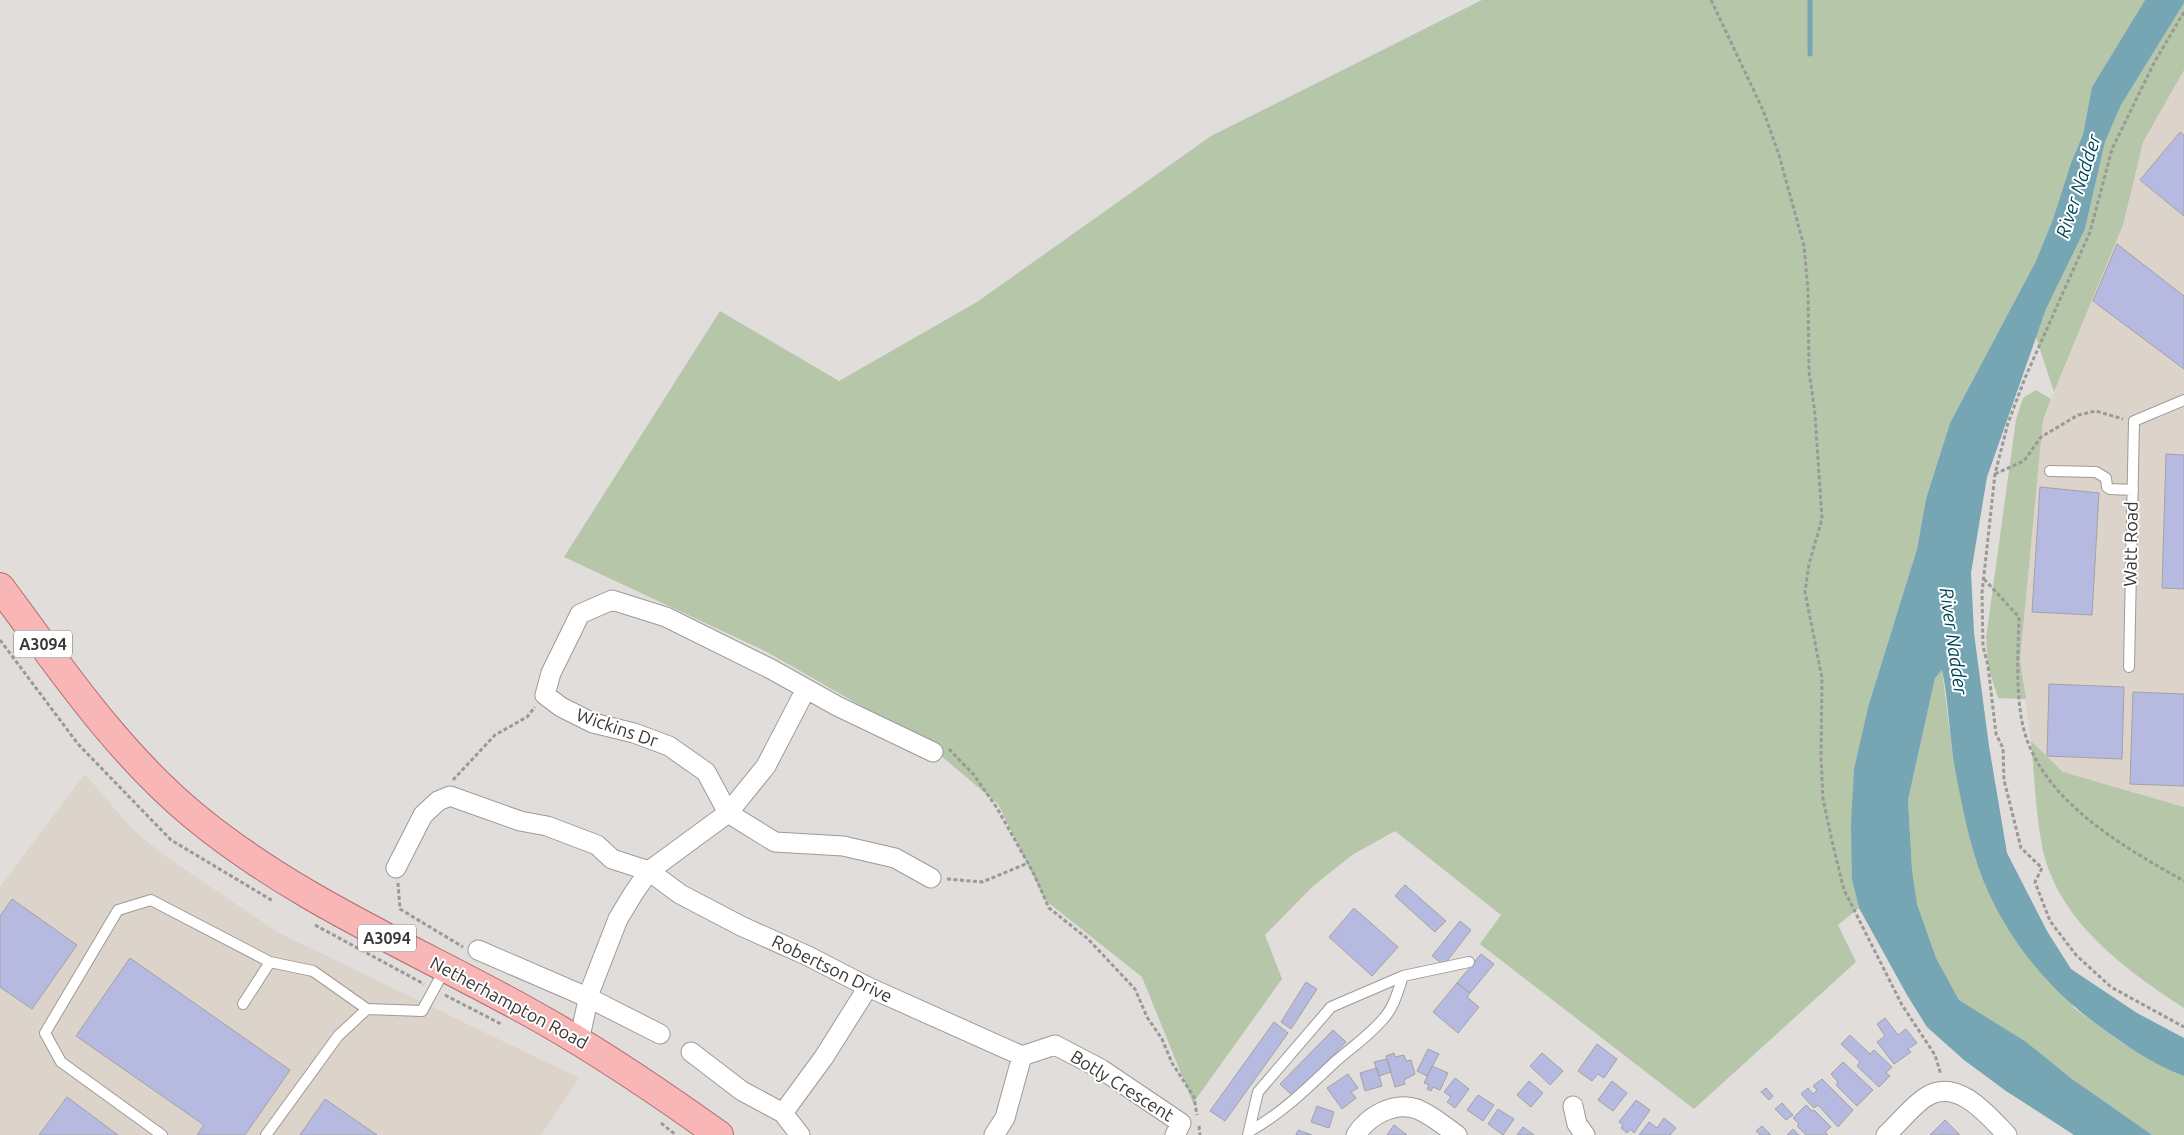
<svg xmlns="http://www.w3.org/2000/svg" width="2184" height="1135" font-family="Ubuntu,sans-serif">
<style>
.built{fill:#dcd3cb}
.green{fill:#b5c6a9}
.water{fill:#76a5b3}
.lines{fill:none;stroke-linecap:round;stroke-linejoin:round}
.stream{stroke:#76a5b3;stroke-width:5}
.building{fill:#b6bae1;stroke:#a2a2a5}
.lane-casing{stroke:#9d9a98;stroke-width:12}
.street-casing{stroke:#9d9a98;stroke-width:21}
.primary-casing{stroke:#b36b6a;stroke-width:30}
.path{stroke:#9b9997;stroke-width:3;stroke-dasharray:4 2.5;stroke-linecap:butt}
.lane{stroke:#fff;stroke-width:10}
.street{stroke:#fff;stroke-width:19}
.primary{stroke:#f8b6b6;stroke-width:28}
.labels{text-anchor:middle;stroke-width:4;stroke-linejoin:round;paint-order:stroke}
.shield{fill:#fff;stroke:#747473;stroke-width:1}
.shield-label{font-size:16px;font-weight:bold;fill:#393837}
.street-label{font-size:18px;fill:#393837;stroke:#fff}
.water-label{font-size:19px;font-style:italic;fill:#004858;stroke:#fff}
</style>
<rect width="100%" height="100%" fill="#e0dddb"/>
<path class="built" d="M2184 70V807L2063 772 2031 741 2020 660 2043 420 2123 225 2143 142Z
M85 774 133 830 165 856 279 933 579 1078 541 1135H0V887Z"/>
<path class="green" d="M1482 0H2145L2092 87 2083 133 2071 163 2053 219 2036 261 1950 423 1926 499 1917 549 1868 707 1854 769 1852 880 1859 908 1838 925 1856 962 1694 1109 1480 944 1501 915 1395 831 1352 855 1312 887 1265 935 1282 979 1193 1103 1142 977 1045 900 998 804 926 743 767 652 564 557 720 311 839 381 977 302 1211 136Z
M2184 3V70L2143 142 2123 225 2054 392 2036 337 2046 309 2085 229 2105 142 2121 105Z
M2036 390 2051 399 2043 420 2020 660 2026 699 1998 698 1988 666 1986 638 2016 420 2023 398Z
M1942 670 1953 758 2074 1008 2119 1041 2172 1071 2184 1076V1135H2152L2122 1116 2072 1079 2025 1042 1959 1000 1936 958 1917 904 1912 869 1908 800 1935 678Z
M2031 741 2063 772 2184 807V1008C2132 974 2074 933 2050 873 2036 839 2035 779 2031 741Z"/>
<path class="water" d="M2145 0H2184V3L2121 105 2105 142 2085 229 2046 309 1987 477 1971 573 1974 633 1989 746 2007 853 2047 931 2071 969 2137 1013 2184 1038V1076C2154 1065 2125 1045 2099 1026 2049 990 2008 940 1984 882 1969 845 1960 797 1953 757 1949 728 1948 698 1942 670L1935 678 1908 800 1912 869 1917 904 1936 958 1959 1000 2026 1042 2072 1079 2152 1135H2074L2006 1091 1964 1060 1927 1027 1907 995 1859 908 1852 880 1851 824 1854 769 1868 707 1917 549 1926 499 1950 423 2036 261 2053 219 2071 163 2083 134 2092 87Z"/>
<g class="lines">
<path class="stream" d="M1810 0V54"/>
</g>
<path class="building" d="M2180 132 2184 135V216L2140 180Z
M2117 244 2184 296V369L2093 301Z
M2166 454 2184 455V589L2162 588Z
M2040 487 2099 493 2092 615 2032 612Z
M2049 684 2124 687 2122 759 2047 756Z
M2133 692 2184 694V786L2130 784Z
M1405 885 1446 921 1435 932 1395 896Z
M12 899 77 945 32 1009 0 987V916Z
M1354 908 1398 947 1372 976 1329 937Z
M1460 921 1471 930 1444 965 1432 956Z
M1481 954 1494 964 1470 993 1457 983Z
M130 958 290 1070 245 1135H197L204 1125 76 1036Z
M1306 982 1317 989 1291 1029 1281 1022Z
M1457 983 1470 993 1467 997 1479 1007 1458 1033 1433 1012Z
M1885 1018 1898 1035 1906 1029 1917 1043 1908 1049 1911 1052 1894 1064 1877 1042 1885 1036 1877 1024Z
M1274 1022 1288 1033 1225 1121 1210 1111Z
M1333 1030 1346 1042 1293 1096 1280 1084Z
M1850 1035 1870 1054 1874 1050 1892 1067 1886 1073 1890 1076 1879 1087 1857 1066 1860 1062 1841 1044Z
M1597 1044 1617 1059 1604 1078 1598 1074 1592 1081 1578 1071Z
M1428 1049 1439 1054 1427 1076 1417 1071Z
M1394 1053 1395 1057 1404 1055 1406 1061 1411 1060 1415 1074 1404 1080 1405 1084 1395 1087 1386 1056Z
M1542 1053 1563 1071 1550 1085 1530 1066Z
M1387 1059 1391 1072 1379 1076 1374 1062Z
M1843 1062 1873 1090 1857 1106 1836 1085 1838 1082 1831 1074Z
M1432 1066 1448 1073 1440 1090 1433 1087 1431 1091 1427 1089 1429 1085 1424 1083Z
M1377 1068 1382 1086 1365 1091 1360 1073Z
M1348 1074 1358 1088 1351 1092 1356 1098 1342 1109 1327 1088Z
M1455 1078 1469 1089 1455 1108 1447 1102 1451 1097 1444 1092Z
M1822 1079 1853 1110 1838 1127 1818 1105 1814 1108 1801 1094 1808 1088 1813 1094 1817 1090 1813 1086Z
M1529 1081 1543 1093 1531 1107 1517 1095Z
M1612 1081 1627 1093 1613 1111 1598 1100Z
M1766 1088 1773 1096 1769 1100 1761 1092Z
M1478 1095 1494 1105 1483 1121 1467 1110Z
M67 1097 118 1135H39Z
M325 1099 377 1135H300Z
M1636 1100 1650 1110 1634 1133 1630 1129 1627 1133 1621 1128 1623 1125 1619 1122Z
M1782 1103 1793 1115 1786 1120 1775 1109Z
M1806 1105 1812 1111 1814 1110 1831 1127 1825 1132 1828 1135H1806L1797 1126 1799 1124 1793 1118Z
M1317 1106 1334 1112 1329 1128 1311 1122Z
M1498 1109 1514 1119 1503 1135 1488 1124Z
M1664 1118 1676 1128 1670 1135H1639L1649 1122 1657 1128Z
M1945 1120 1960 1135H1930Z
M1394 1125 1407 1135H1387Z
M1762 1126 1771 1135H1760L1756 1131Z
M1523 1127 1534 1135H1517Z
M1793 1129 1799 1135H1787Z
M1298 1130 1312 1135H1296Z"/>
<g class="lines">
<defs>
<path id="lane" d="M2050 471 2096 472 2106 478 2107 487 2110 489 2133 490
M2129 667 2134 421 2184 400
M243 1004 270 962
M1250 1131C1284 1112 1308 1087 1336 1061 1352 1047 1370 1035 1384 1018 1394 1007 1398 991 1403 976
M162 1135 61 1062 45 1033 118 910 151 900 270 962 313 971 367 1009 422 1011 445 969
M266 1135 338 1036 367 1009
M1248 1135 1258 1092 1331 1007 1403 976 1469 962"/>
<path id="street" d="M396 868 423 815 438 801 450 796 520 821 547 826 597 845 612 859 649 871 680 894 741 926 808 956 868 987 1022 1056
M931 878 895 858 843 846 775 842 728 813 706 772 669 746 634 733 593 723 561 707 545 695 551 673 580 614 612 600 666 617 771 669 837 706 933 752
M478 950 589 998 660 1034
M579 1041 590 991 618 919 633 894 649 871 728 813 766 766 806 689
M691 1052 742 1091 783 1113 800 1135
M1022 1056 1055 1045 1101 1069 1181 1123 1175 1135
M1573 1106 1577 1124 1585 1135
M783 1113 824 1057 868 987
M994 1135 1005 1118 1022 1056
M1356 1135C1368 1116 1394 1101 1417 1109 1432 1115 1444 1126 1457 1135
M1886 1135C1898 1124 1913 1105 1926 1097 1957 1077 1988 1115 2007 1135"/>
<path id="primary" d="M0 587C59 666 116 751 193 815 293 898 413 948 525 1010 593 1047 656 1090 719 1135"/>
</defs>
<use href="#lane" class="lane-casing"/>
<use href="#street" class="street-casing"/>
<use href="#primary" class="primary-casing"/>
<path class="path" d="M1711 0 1763 110 1779 155 1804 246 1808 290 1809 371 1815 414 1822 519 1809 564 1805 592 1822 678 1821 757 1823 799 1832 841 1844 890 1902 1005 1935 1055 1941 1075
M2184 12 2154 63 2112 149 2090 232 2025 378 2008 423 1995 474 1982 593 1983 646 1988 666 1996 734 2003 748 2004 780 2021 848 2042 868 2035 882 2050 921 2076 955 2111 987 2184 1027
M1995 474 2024 461 2041 437 2078 415 2096 411 2123 419
M1984 579 2019 617C2018 650 2016 684 2021 716 2033 796 2120 845 2184 881
M0 640 78 744 171 840 273 901
M949 749 974 775 997 808 1034 874 1049 908 1088 939 1135 989 1147 1017 1162 1039 1172 1063 1194 1097 1197 1115
M453 780 495 735 527 717 535 707
M947 879 982 882 1028 863
M398 883 400 909 463 947
M315 925 424 984
M445 995 501 1024
M661 1123 676 1135
M1199 1126 1200 1135"/>
<use href="#lane" class="lane"/>
<use href="#street" class="street"/>
<use href="#primary" class="primary"/>
</g>
<g class="labels">
<g class="shield">
<rect x="14" y="630.5" width="58" height="27" rx="4"/>
<rect x="358" y="924.5" width="58" height="27" rx="4"/>
</g>
<g class="shield-label">
<text x="43" y="650">A3094</text>
<text x="387" y="944">A3094</text>
</g>
<g class="street-label">
<text transform="translate(2131 544) rotate(-89)" y="6">Watt Road</text>
<text transform="translate(617 728) rotate(19)" y="6">Wickins Dr</text>
<text transform="translate(832 969) rotate(26)" y="6">Robertson Drive</text>
<text transform="translate(509 1003) rotate(28)" y="6">Netherhampton Road</text>
<text transform="translate(1122 1086) rotate(32)" y="6">Botly Crescent</text>
</g>
<g class="water-label">
<text transform="translate(2078 186) rotate(-72)" y="7">River Nadder</text>
<text transform="translate(1954 641) rotate(82)" y="7">River Nadder</text>
</g>
</g>
</svg>
